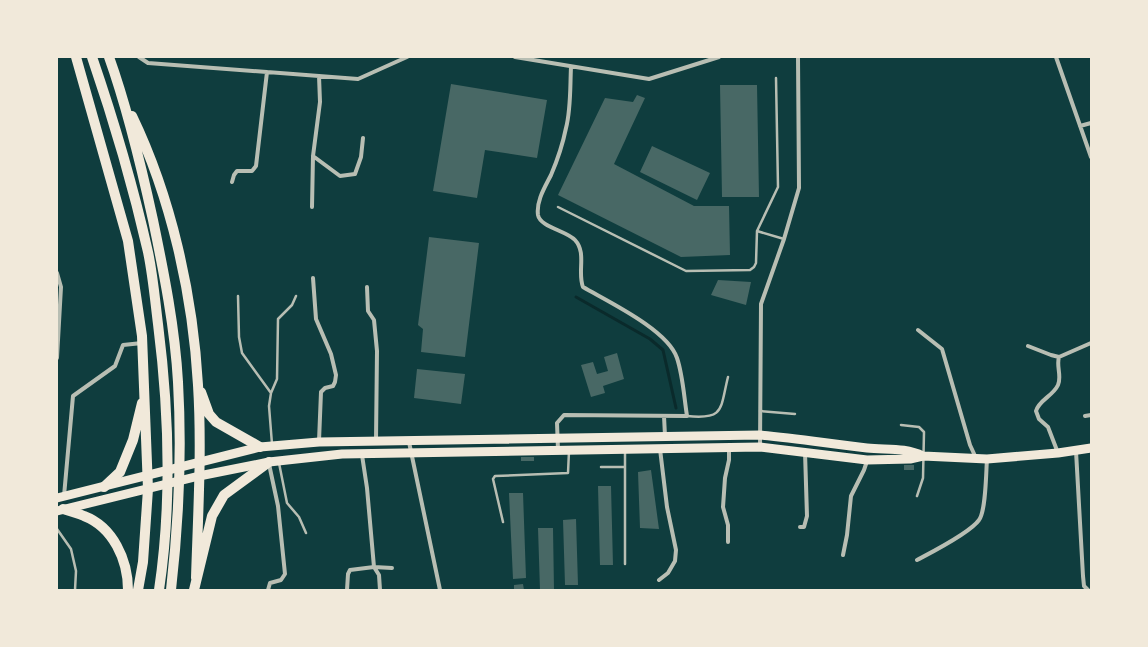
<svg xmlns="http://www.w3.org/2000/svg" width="1148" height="647" font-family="Arial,sans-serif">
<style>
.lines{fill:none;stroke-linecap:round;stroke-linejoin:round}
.stream{stroke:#0a2a2b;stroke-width:3}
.building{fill:#486865}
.service{stroke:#b8beb3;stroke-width:2.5}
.minor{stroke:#b8beb3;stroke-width:4}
.primary{stroke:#f1e9da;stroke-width:9}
.motorway{stroke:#f1e9da;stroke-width:10}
</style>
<rect width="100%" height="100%" fill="#0f3d3e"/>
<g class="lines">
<path class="stream" d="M576 297 650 339 663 350 676 408"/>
</g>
<path class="building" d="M451 84 547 100 537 158 485 150 477 198 433 191Z
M720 85H757L759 197H722Z
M637 95 645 98 614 164 694 206H729L730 255 681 257 558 195 605 98 633 102Z
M652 146 710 173 697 200 640 172Z
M429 237 479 243 465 357 421 352 423 329 418 325Z
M718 280 751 282 746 305 711 295Z
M617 353 624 379 603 386 605 393 591 397 581 365 593 362 597 374 608 371 604 357Z
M417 369 465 374 461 404 414 398Z
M521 457H534V461H521Z
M904 465H914V470H904Z
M651 470 659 529 640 528 638 472Z
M598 486H611L613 565H600Z
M509 493H523L526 578 513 579Z
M576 519 578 585H565L563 520Z
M538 528H553L554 590H540Z
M523 584 524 590H514V585Z"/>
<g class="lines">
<path class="service" d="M776 78 778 187 757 231 784 239
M558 207 686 271 750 270 754 267 756 263 757 231
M238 296 239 337 242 353 271 393
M760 411 795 414
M687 416C725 420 720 409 728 377
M901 425 919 427 924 432 923 478 917 496
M272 444 269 406 271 393 277 379 278 319 292 305 296 296
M625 450V564
M279 463 287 503 299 517 306 533
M601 467H625
M503 522 493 479 495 476 568 473 569 451
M57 529 71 549 76 571 75 590"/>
<path class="minor" d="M139 57 148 63 358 79 407 57
M515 57 649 79 719 57
M1056 57 1091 157
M1080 126 1091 123
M313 156 340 176 355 174 361 157 363 138
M232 182 234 175 237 171H252L256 166 267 72
M312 207 313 156 320 102 319 76
M57 273 61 287 57 358
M313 278 316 319 331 354 336 375 335 382 333 386 325 388 321 392 319 441
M367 287 368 311 374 320 377 351 376 440
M918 330 942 349 970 445 976 458
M1028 346 1051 355 1059 357 1091 343
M664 416 665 436
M1085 416 1091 415
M409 442 440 590
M760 447 761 304 784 239 799 188 798 57
M558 450 557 423 564 415 687 416C684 397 683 376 677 358 668 330 609 302 583 287 577 272 587 253 575 240 567 231 540 227 538 215 536 201 545 187 551 175 557 161 563 143 566 128 571 109 570 87 571 67
M1076 451 1083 576 1084 586 1088 590
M1058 453 1048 427 1039 419 1036 411C1039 400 1053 396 1058 385 1062 376 1056 366 1059 357
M362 455 367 488 374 567 379 575 380 590
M64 496 73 396 115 366 123 345 142 343
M800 527H804L807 516 805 452
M728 542V525L723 507 725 478 729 460V448
M843 555 847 535 851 496 864 470 867 461
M917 560C932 552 970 533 979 520 986 511 986 472 987 459
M659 580 668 573 675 561 676 550 667 507 660 449
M268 590 270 583 281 580 285 574 278 506 269 464
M347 590 348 574 350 570 374 567 392 568"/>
<path class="primary" d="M57 498 260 447 319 442 760 435C796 438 831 444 867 448 887 450 905 447 923 456
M57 511 199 476 269 462 342 454 760 447 867 460 910 459 923 456 987 459 1058 453 1091 448"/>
<path class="motorway" d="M76 57 128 241 142 336 148 489 143 562 138 590
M92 57C114 121 133 186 148 252 153 276 155 300 158 324 169 411 172 503 159 590
M109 57C128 110 141 165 153 220 164 273 175 328 178 382 182 452 179 520 171 590
M132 116C171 197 193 295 198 385 202 449 198 514 196 578
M201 392 209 414 216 422 260 447
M104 487 120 472 133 440 142 403
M63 509C70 511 77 513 84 516 113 527 128 560 128 590
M194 590 212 516 224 495 269 462"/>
</g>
<rect width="1148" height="647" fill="none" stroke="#f1e9da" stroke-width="116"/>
</svg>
